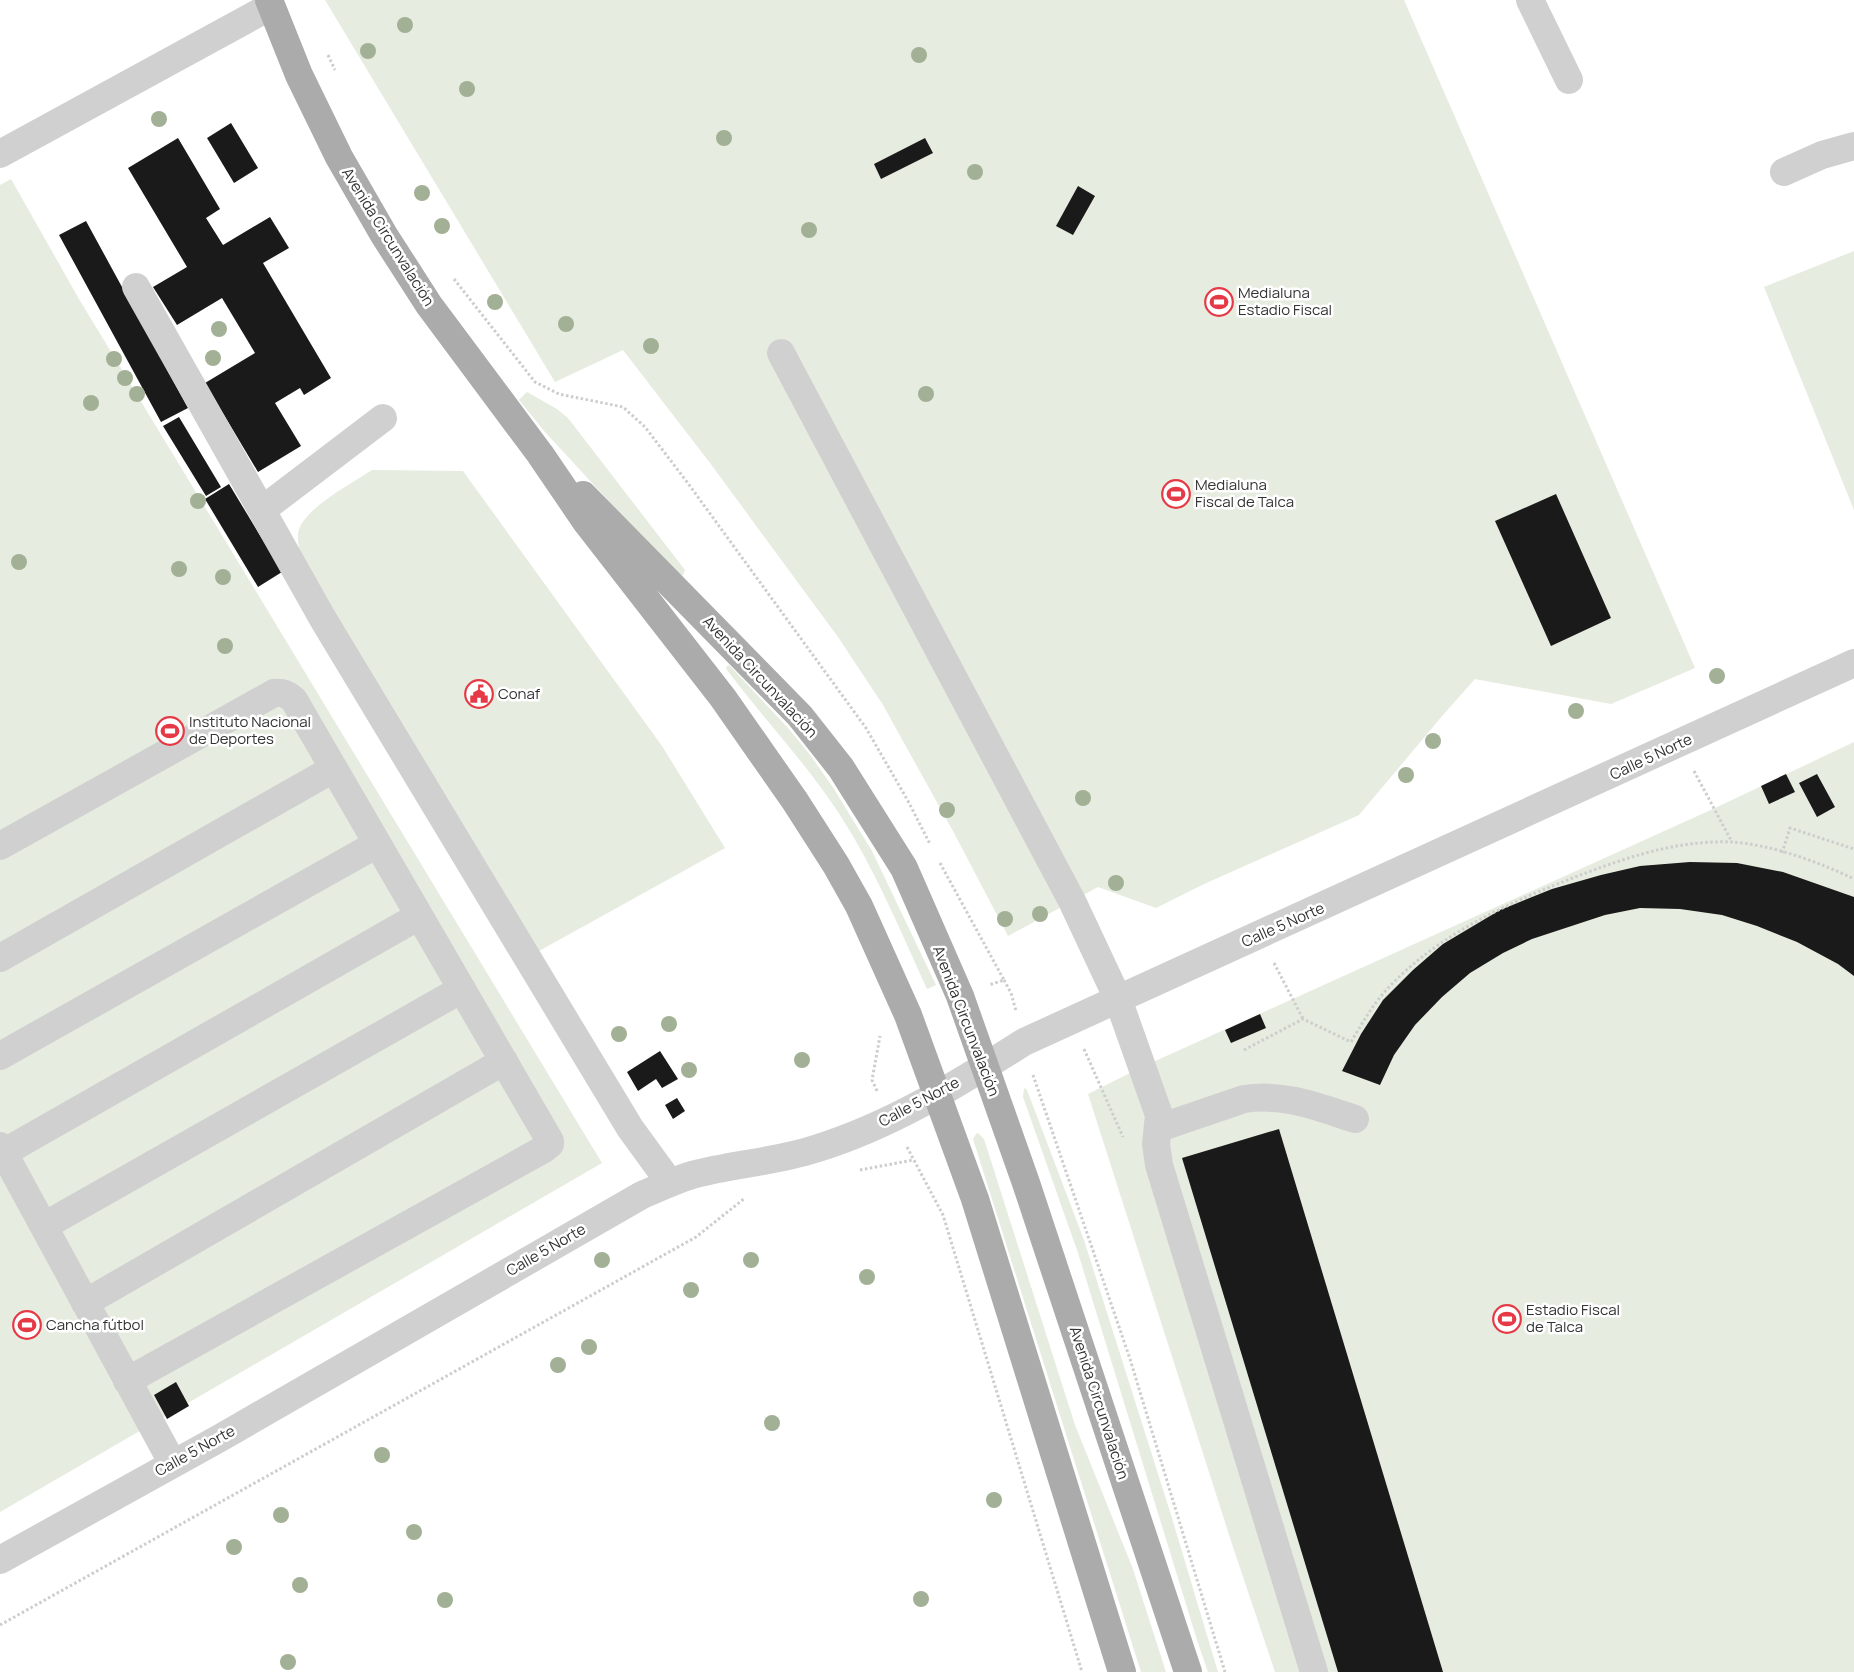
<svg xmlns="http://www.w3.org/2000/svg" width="1854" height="1672" font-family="Manrope,sans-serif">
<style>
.green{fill:#e6ecdf}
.building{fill:#1a1a1a}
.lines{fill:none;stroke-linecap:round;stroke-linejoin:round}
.path{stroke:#cdcdcd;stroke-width:3;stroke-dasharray:2.5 2.5;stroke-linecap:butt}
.minor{stroke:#d0d0d0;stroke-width:28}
.major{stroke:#ababab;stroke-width:28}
.tree{fill:#a2b095}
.labels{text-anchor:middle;stroke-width:5;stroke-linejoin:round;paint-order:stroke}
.street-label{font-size:15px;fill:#333;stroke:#fff}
.poi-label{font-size:15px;fill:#333;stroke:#fff;text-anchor:start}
</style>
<rect width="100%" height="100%" fill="#fff"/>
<path class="green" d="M325 0H1404L1695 668 1611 704 1475 679 1443 715 1359 815 1202 885 1156 908 1098 887 1008 936 954 833 883 705 838 637 710 463 623 350 555 382Z
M11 179 79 299 602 1163 0 1512V185Z
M1854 251V510L1764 287Z
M527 392 557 409 568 418 685 570 683 575 680 577 676 574 545 432 519 400Z
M372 470 463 471 662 746 725 848 539 951 305 567C301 556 297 544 298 533 302 509 353 483 372 470Z
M729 665 789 729 811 756 834 789 872 851 936 985 927 989C900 930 875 869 840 815 806 763 764 719 727 670L726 667Z
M1854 742V1672H1275L1232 1544 1088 1094 1142 1067 1713 809Z
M1024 1088 1027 1090 1084 1240 1172 1518 1218 1672H1208L1197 1640 1078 1253 1023 1097Z
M978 1133 984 1139 1075 1425 1133 1569 1166 1672H1141L973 1139 976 1134Z"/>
<path class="building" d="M231 123 258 168 234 183 207 138Z
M178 138 220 209 206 218 223 245 270 217 289 248 263 263 331 378 304 395 300 388 275 403 301 446 258 472 205 383 255 353 222 298 177 325 153 287 187 267 128 168Z
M925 138 933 153 881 179 874 164Z
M1078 186 1095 196 1073 235 1056 226Z
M86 221 188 408 161 422 59 235Z
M179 417 221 487 206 496 163 426Z
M229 484 282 572 258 587 205 499Z
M1556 494 1611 618 1551 646 1495 521Z
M1786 774 1795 792 1769 804 1761 786Z
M1817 774 1835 807 1817 817 1799 783Z
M1690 862 1737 863 1783 872 1854 897V976L1838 964 1797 942 1757 926 1722 915 1680 909 1640 908 1605 915 1532 939 1503 953 1470 973 1442 997 1415 1025 1394 1055 1380 1085 1342 1071 1361 1034 1383 1000 1413 970 1443 944 1500 910 1552 889 1601 875 1640 866Z
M1260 1014 1266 1028 1231 1043 1225 1030Z
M660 1051 678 1079 662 1088 656 1079 638 1091 627 1072Z
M677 1098 685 1111 673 1119 665 1105Z
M1279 1129 1443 1672H1338L1182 1158Z
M176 1382 189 1406 167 1419 154 1395Z"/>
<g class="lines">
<path class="path" d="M328 55 335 70
M454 279 535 382 559 394 623 407 645 427 687 482 866 728 908 801 930 844
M1694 771 1732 842
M1782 853 1790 828 1854 849
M940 863 1004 980 989 985
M1274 963 1303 1019
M1004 980 1011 993 1016 1011
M1084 1049 1123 1137
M1244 1050 1303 1019 1351 1042C1364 1020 1376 999 1395 981 1444 932 1507 904 1570 879 1622 859 1674 840 1731 842 1770 844 1819 862 1854 879
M1033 1075 1130 1359 1225 1672
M877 1091 872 1080 880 1036
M907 1147 943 1215 1082 1672
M860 1170 913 1160
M0 1625 696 1237 745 1198"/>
<path class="minor" d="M1530 0 1569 80
M0 154 271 6
M1784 172 1822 155 1854 146
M136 287 323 619 630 1128 670 1183
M781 353 1072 901 1118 999 1159 1115 1156 1144 1159 1165 1314 1672
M262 510 383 418
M0 846 274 693C283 692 287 694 294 700L550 1141V1144L544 1149 127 1381
M0 958 333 769
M0 1056 377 844
M1159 1128 1244 1099C1284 1093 1318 1107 1355 1119
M0 1146 173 1464
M3 1153 419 916
M44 1226 462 989
M85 1303 504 1061
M0 1560 220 1438 642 1195C659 1188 675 1180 692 1175 732 1164 775 1162 815 1149 890 1126 958 1084 1024 1042L1854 663"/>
<path class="major" d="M269 0 299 75 339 157 384 235 429 305 540 454 587 523 723 698 795 801 836 865 859 906 908 1015 975 1199 1122 1672
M583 495 800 716 841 768 904 868 960 996 1026 1183 1188 1672"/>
</g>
<g class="tree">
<circle cx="405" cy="25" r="8"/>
<circle cx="368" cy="51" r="8"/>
<circle cx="919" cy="55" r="8"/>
<circle cx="467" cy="89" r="8"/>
<circle cx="159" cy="119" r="8"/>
<circle cx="724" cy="138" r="8"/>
<circle cx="975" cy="172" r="8"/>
<circle cx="422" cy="193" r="8"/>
<circle cx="442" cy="226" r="8"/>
<circle cx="809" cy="230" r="8"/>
<circle cx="495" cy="302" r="8"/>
<circle cx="566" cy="324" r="8"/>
<circle cx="219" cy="329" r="8"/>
<circle cx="651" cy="346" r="8"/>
<circle cx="213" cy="358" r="8"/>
<circle cx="114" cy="359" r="8"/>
<circle cx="125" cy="378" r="8"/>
<circle cx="137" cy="394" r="8"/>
<circle cx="926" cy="394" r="8"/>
<circle cx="91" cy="403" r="8"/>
<circle cx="198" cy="501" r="8"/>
<circle cx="19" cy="562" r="8"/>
<circle cx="179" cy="569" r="8"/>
<circle cx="223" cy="577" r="8"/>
<circle cx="225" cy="646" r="8"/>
<circle cx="1717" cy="676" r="8"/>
<circle cx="1576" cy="711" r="8"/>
<circle cx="1433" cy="741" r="8"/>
<circle cx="1406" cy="775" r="8"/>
<circle cx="1083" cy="798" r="8"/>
<circle cx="947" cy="810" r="8"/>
<circle cx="1116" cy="883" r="8"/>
<circle cx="1040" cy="914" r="8"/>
<circle cx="1005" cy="919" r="8"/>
<circle cx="669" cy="1024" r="8"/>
<circle cx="619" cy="1034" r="8"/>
<circle cx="802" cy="1060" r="8"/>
<circle cx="689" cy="1070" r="8"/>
<circle cx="602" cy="1260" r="8"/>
<circle cx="751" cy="1260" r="8"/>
<circle cx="867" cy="1277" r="8"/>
<circle cx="691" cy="1290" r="8"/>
<circle cx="589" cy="1347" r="8"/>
<circle cx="558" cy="1365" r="8"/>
<circle cx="772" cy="1423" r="8"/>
<circle cx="382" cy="1455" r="8"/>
<circle cx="994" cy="1500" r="8"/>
<circle cx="281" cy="1515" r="8"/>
<circle cx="414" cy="1532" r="8"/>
<circle cx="234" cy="1547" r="8"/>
<circle cx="300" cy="1585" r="8"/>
<circle cx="921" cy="1599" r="8"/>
<circle cx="445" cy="1600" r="8"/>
<circle cx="288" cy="1662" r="8"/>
</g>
<defs>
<symbol id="stadium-ring" viewBox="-11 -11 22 22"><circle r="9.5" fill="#fff" stroke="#e63946" stroke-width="1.5"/><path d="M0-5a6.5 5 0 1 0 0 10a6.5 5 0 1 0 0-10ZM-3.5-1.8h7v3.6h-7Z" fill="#e63946"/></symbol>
<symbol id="civic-ring" viewBox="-11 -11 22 22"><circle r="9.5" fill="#fff" stroke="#e63946" stroke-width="1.5"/><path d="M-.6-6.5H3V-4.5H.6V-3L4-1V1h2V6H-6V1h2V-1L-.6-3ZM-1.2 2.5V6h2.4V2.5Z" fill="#e63946"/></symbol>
</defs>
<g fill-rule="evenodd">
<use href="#stadium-ring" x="1203" y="286" width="32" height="32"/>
<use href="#stadium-ring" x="1160" y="478" width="32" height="32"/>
<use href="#civic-ring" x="463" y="678" width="32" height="32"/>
<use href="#stadium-ring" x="154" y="715" width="32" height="32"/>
<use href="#stadium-ring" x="1491" y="1303" width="32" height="32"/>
<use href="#stadium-ring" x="11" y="1309" width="32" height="32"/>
</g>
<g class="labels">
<g class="street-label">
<text transform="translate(388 237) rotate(58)" y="5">Avenida Circunvalación</text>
<text transform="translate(760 677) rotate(47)" y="5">Avenida Circunvalación</text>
<text transform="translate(1651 757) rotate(-25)" y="5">Calle 5 Norte</text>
<text transform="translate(1283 925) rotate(-24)" y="5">Calle 5 Norte</text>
<text transform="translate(966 1021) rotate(69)" y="5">Avenida Circunvalación</text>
<text transform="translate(919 1102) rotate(-28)" y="5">Calle 5 Norte</text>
<text transform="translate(546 1250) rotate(-30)" y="5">Calle 5 Norte</text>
<text transform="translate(1099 1403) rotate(72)" y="5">Avenida Circunvalación</text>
<text transform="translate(195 1451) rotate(-29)" y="5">Calle 5 Norte</text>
</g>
<g class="poi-label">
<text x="1238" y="298">Medialuna<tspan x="1238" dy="17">Estadio Fiscal</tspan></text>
<text x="1195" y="490">Medialuna<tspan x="1195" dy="17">Fiscal de Talca</tspan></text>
<text x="498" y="699">Conaf</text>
<text x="189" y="727">Instituto Nacional<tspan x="189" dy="17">de Deportes</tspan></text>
<text x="1526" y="1315">Estadio Fiscal<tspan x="1526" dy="17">de Talca</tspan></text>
<text x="46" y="1330">Cancha fútbol</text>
</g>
</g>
</svg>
